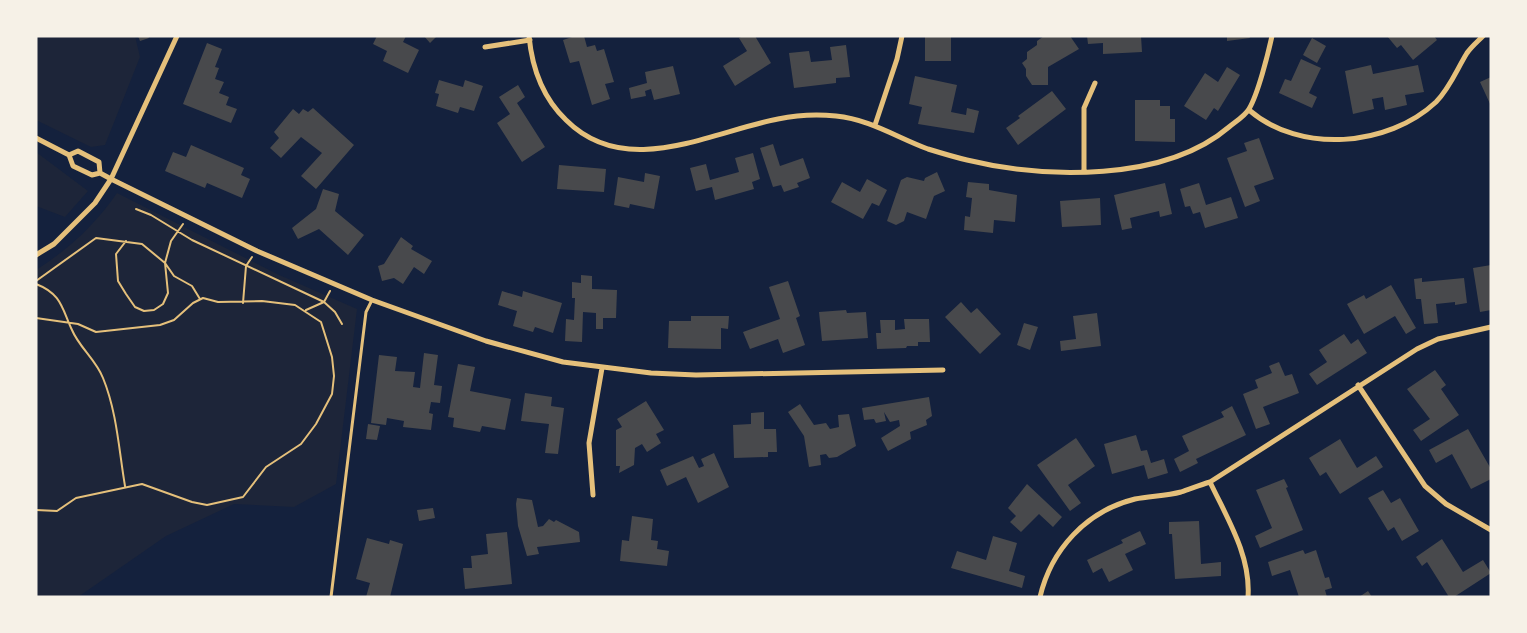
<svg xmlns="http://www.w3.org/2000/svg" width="1527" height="633" font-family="Rubik,sans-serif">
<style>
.green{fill:#1d2539}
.building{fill:#48494c}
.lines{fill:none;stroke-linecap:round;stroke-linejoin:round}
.path{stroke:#e5c07b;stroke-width:2}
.service{stroke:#e5c07b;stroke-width:3}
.minor{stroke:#e5c07b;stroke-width:5}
</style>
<rect width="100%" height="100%" fill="#14213d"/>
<path class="green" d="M36 36H135L140 57 105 145 91 147 36 120Z
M36 152 88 191 65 217 36 206Z
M117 193 277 274 357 309 336 484 294 507 234 504 166 536 78 597H36V270C69 249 95 225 117 193Z"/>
<path class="building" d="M138 36H148L149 38 140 41Z
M377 36H406L403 42 419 50 408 73 383 61 387 51 373 44Z
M424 36H437L430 43Z
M575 36H584L587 47 595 45 597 51 604 49 614 82 605 84 610 99 592 105 579 61 570 63 563 40Z
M743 36H755L771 63 735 86 723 66 747 51 739 38Z
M925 36H951V61H925Z
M1044 36H1070L1079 49 1048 67V85H1032L1026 76V69L1022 63 1027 59V52L1037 45V41Z
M1087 36H1141L1142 52 1103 54V43L1088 44Z
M1227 36H1249L1250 38 1227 41Z
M1387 36H1434L1437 40 1413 60 1401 45 1397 48Z
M1312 38 1326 46 1317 63 1303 55Z
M207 43 222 49 215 67 219 68 215 79 224 82 219 93 229 97 226 105 237 109 231 123 183 104Z
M846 45 850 77 836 78V83L794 88 789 53 809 51 811 62 832 60 830 47Z
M1301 59 1321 68 1309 93 1317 97 1312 108 1279 93 1285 79 1291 81Z
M1371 65 1373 74 1418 65 1424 92 1405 95 1407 105 1385 110 1383 97 1372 99 1374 109 1353 114 1345 71Z
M673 66 680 94 654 100 651 89 645 91 646 96 631 99 629 88 647 83 645 72Z
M1227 67 1240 75 1218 111 1214 108 1206 120 1184 106 1205 73 1218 82Z
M915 76 957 85 951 112 966 115 967 108 979 111 974 133 918 124 922 107 909 104Z
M1491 77V106L1480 82Z
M439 80 463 87 465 80 483 86 474 111 460 107 458 113 436 106 439 94 435 93Z
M518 85 525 97 517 103 545 147 522 162 497 123 510 114 499 97Z
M1052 91 1066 109 1018 145 1006 128 1020 118 1018 116Z
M1135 100H1160V106H1170V119H1175V142L1135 141Z
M313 108 354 145 316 189 301 176 322 153 301 137 281 158 270 148 279 138 274 132 293 109 299 114 303 109 308 112Z
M1259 138 1274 179 1254 186 1260 201 1245 207 1227 158 1247 151 1244 143Z
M773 144 780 166 803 158 810 178 797 183 799 187 784 192 781 185 773 187 760 148Z
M191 145 244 168 241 175 250 179 242 198 207 183 205 188 165 171 173 152 186 157Z
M753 153 760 179 752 182 754 189 715 200 712 187 696 191 690 168 706 164 710 180 739 172 735 158Z
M559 165 606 169 604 192 557 189Z
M937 172 945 191 934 196 926 219 907 212 904 221 896 225 887 221 901 180 907 177 924 181 925 178Z
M645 173 660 176 654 209 630 204 629 208 614 205 618 177 644 182Z
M867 179 887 190 879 206 872 203 863 219 831 202 842 182 860 192Z
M968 182 989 184V190L1017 195 1015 222 994 220 993 233 964 230 965 216 970 217 972 198 966 197Z
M1165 183 1172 214 1160 217 1159 211 1130 218 1132 228 1122 230 1114 195Z
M1199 183 1206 205 1231 197 1238 218 1205 228 1200 212 1193 214 1190 206 1185 207 1180 189Z
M323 189 339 194 335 211 364 235 348 255 319 229 298 239 292 228 316 209Z
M1100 198 1101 225 1062 227 1060 201Z
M401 237 413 246 411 249 432 261 424 274 414 267 403 284 394 278 382 281 378 266 384 264Z
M1491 265V310L1480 312 1473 268Z
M581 275 592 276V289L617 290 616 318H603V329H596V313L583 312 582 342 565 341 566 319 574 320 575 298H572V282L581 283Z
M1422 278V282L1464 278 1467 303 1455 305V302L1436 304 1438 323 1424 324 1421 299H1416L1414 279Z
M788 281 800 316 796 318 805 345 783 353 778 339 750 349 743 332 780 319 769 287Z
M1391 285 1416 328 1406 334 1395 316 1364 334 1347 304 1364 295 1366 299Z
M502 291 522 297 523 291 562 303 553 333 535 327 533 332 513 326 517 311 498 305Z
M961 302 971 313 977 308 1001 334 980 354 945 317Z
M846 310 847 313 866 312 868 338 822 341 819 312Z
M1097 313 1101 346 1061 351 1060 341 1076 339 1073 316Z
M691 316H729L728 329 721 328V349L668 348 669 321H691Z
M904 319H929L930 342H918V346H907L906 348 877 349 876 333H881L880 320H895V330L905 329Z
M1024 323 1038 327 1030 350 1017 345Z
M1344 334 1351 344 1358 339 1367 353 1317 385 1309 374 1327 362 1319 350Z
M424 353 438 355 434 385 442 386 440 403 431 402 429 413 433 414 431 430 403 427 404 421 387 418 386 425 371 423 379 355 397 357 395 371 415 372 413 387 420 388Z
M1279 362 1285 376 1292 374 1299 393 1263 407 1270 424 1256 429 1243 394 1258 388 1255 380 1272 373 1269 366Z
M458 364 475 367 470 391 511 399 505 430 482 426 480 432 453 427 454 418 448 417Z
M1435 370 1446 385 1441 389 1459 415 1421 441 1413 430 1430 419 1407 389Z
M525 393 552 397 551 406 564 408 558 454 545 453 549 424 521 421Z
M929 397 932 416 926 420 927 425 910 432 911 439 888 451 881 438 900 426 899 420 890 422 884 412 886 421 876 423 874 419 864 420 862 408Z
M646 401 664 430 656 434 661 443 647 452 642 444 635 448 634 465 619 473 620 466H616V430L622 427 617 419Z
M800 404 814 425 826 423 830 429 839 427 838 415 849 414 856 446 837 457 829 458 826 454 820 455 821 465 809 467 804 436 788 412Z
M1232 406 1246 435 1196 459 1198 463 1180 472 1174 459 1189 451 1182 436 1224 417 1221 412Z
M764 412V429H776L777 452H768V457L734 458 733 425 751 424V413Z
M368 424 380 426 377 440 366 439Z
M1468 429 1491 469V479L1471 489 1452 454 1436 463 1429 450Z
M1136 435 1141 451 1147 450 1151 463 1164 459 1168 473 1148 479 1144 465 1112 474 1104 444Z
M1076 438 1095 466 1068 485 1081 503 1070 511 1037 465Z
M1340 439 1357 468 1376 456 1383 467 1340 494 1326 472 1320 476 1309 458Z
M714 453 729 487 698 503 686 477 667 486 660 470 693 456 699 468 704 466 701 459Z
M1284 479 1288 487 1286 488 1303 530 1260 548 1255 536 1272 528 1256 490Z
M1027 484 1062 517 1053 527 1039 514 1021 532 1010 522 1016 516 1008 508Z
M1383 490 1391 503 1400 498 1419 531 1402 541 1394 527 1388 531 1368 498Z
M517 498 532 500 538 527 543 526 549 519 554 522 556 520 579 532 580 542 537 547 539 554 527 556 518 526 516 504Z
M433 508 435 518 419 521 417 510Z
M632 516 653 519 651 540 658 541 657 549 669 551 667 566 620 561 622 540 629 541Z
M1199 521 1201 564 1221 562V576L1175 579 1172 534H1169V522Z
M1140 531 1146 544 1125 554 1133 570 1109 582 1102 568 1093 573 1087 560 1123 543 1121 540Z
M507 532 512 584 465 589 463 568H472L471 556 488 554 486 534Z
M993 536 1017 543 1009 571 1025 576 1022 588 951 568 957 551 986 560Z
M367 538 389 544 390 540 403 544 390 597H366L370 583 356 579Z
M1442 539 1463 572 1483 560 1491 573 1454 597H1449L1427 562 1422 566 1416 557Z
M1303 550 1305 554 1316 550 1325 578 1329 577 1332 588 1325 590 1327 597H1299L1290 570 1272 576 1268 562Z
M1368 591 1372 597H1359Z"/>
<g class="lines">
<path class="path" d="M136 209 151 215 192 240 324 302 335 312 342 324
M126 241 116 254 118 281 126 294 135 307 144 311 154 310 163 304 168 293 165 263 171 241 183 224
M36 281 96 238 142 244 165 263 174 276 192 286 200 299
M36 284C62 294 62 309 72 330 79 347 96 360 103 378 117 412 119 451 125 486
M243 303 246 266 252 257
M306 310 324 302 330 291
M36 318 78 324 96 332 160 325 174 320 193 303 203 298 218 302 262 301 295 305 321 322 332 357 334 376 332 394 316 424 301 444 266 467 243 497 207 505 192 502 142 484 76 498 57 511 36 510"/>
<path class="service" d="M331 597 366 312 372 300"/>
<path class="minor" d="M529 36C532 68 543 98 566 120 626 180 710 132 778 119 797 115 817 114 836 116 869 119 898 138 928 149 941 153 954 157 967 160 1045 179 1165 182 1229 127 1235 122 1245 116 1249 109 1258 94 1268 54 1272 36
M485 47 530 40
M1249 110C1300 154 1388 147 1436 102 1450 88 1457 69 1467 53 1471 47 1477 42 1483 36
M875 125 897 59 902 36
M36 138 69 155 73 166 92 175 100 173
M69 155 78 151 99 162 100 173 111 179 257 251 372 300 486 341 563 362 651 373 696 375 943 370
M1084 172V108L1095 83
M36 255 54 244 95 203 111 179 177 36
M1358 385 1425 486 1446 504 1491 530
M1210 482C1227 518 1251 556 1248 597
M593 495 589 443 602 368
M1040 597C1051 550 1086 511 1135 499 1150 496 1166 496 1181 492 1190 489 1200 485 1210 482L1417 349 1438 339 1491 327"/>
</g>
<rect width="1527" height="633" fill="none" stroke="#f6f1e7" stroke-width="75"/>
</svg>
